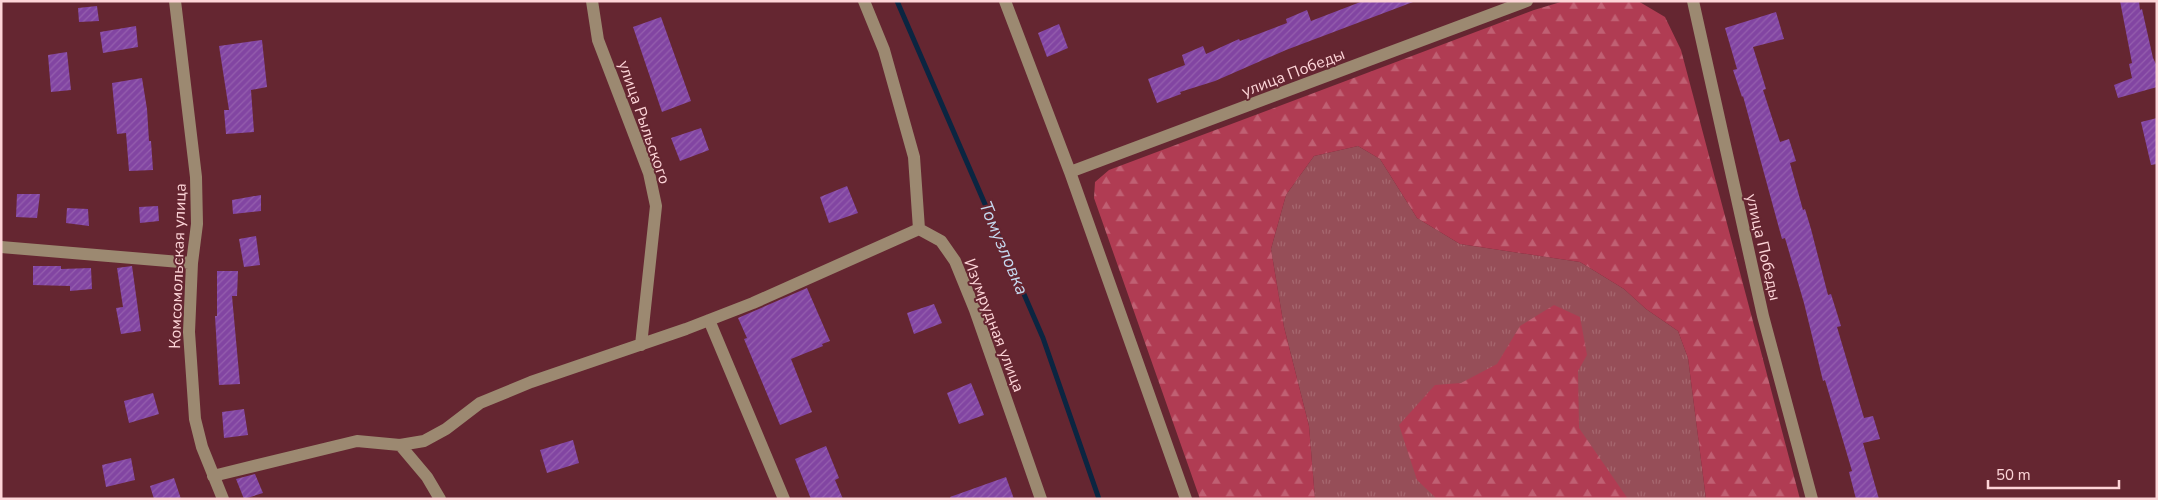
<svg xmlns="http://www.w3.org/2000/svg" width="2158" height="500" font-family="'Nunito Sans',sans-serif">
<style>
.grass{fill:url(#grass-tufts)}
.forest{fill:url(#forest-firs)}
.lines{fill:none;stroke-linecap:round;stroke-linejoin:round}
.stream{stroke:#0b2541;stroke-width:5}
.building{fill:url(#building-hatch)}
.minor{stroke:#9c8971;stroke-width:12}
.labels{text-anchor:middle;stroke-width:4;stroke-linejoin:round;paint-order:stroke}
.street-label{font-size:16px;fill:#fdd5d8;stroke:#652631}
.water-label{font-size:18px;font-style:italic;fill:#c6d9ef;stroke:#652631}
</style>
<defs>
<pattern id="grass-tufts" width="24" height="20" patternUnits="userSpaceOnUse" patternTransform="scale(1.25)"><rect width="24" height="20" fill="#964e58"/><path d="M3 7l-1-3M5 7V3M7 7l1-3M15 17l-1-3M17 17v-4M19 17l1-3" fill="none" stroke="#a6676f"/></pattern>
<pattern id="forest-firs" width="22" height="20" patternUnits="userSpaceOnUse" patternTransform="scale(1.25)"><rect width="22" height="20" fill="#b03c53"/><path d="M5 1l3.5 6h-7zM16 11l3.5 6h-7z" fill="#c06073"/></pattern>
<pattern id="building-hatch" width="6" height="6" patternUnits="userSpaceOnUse" patternTransform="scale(1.25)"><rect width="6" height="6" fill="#8245a2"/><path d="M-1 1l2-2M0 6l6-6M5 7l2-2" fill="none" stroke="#955fae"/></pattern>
</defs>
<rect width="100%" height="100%" fill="#652631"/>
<path class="grass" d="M1358 146 1380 159 1417 218 1460 244 1580 262 1624 289 1646 309 1678 331 1688 358 1706 499H1315L1309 426 1284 327 1271 249 1286 195 1314 156Z"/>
<path class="forest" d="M1564 1H1638L1665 17 1681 50 1800 499H1706L1688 358 1678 331 1646 309 1624 289 1580 262 1460 244 1417 218 1380 159 1358 146 1314 156 1286 195 1271 249 1284 327 1309 426 1315 499H1200L1094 198 1095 182 1109 170 1534 10Z
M1554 305 1580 317 1587 355 1578 371 1579 428 1628 499H1437L1417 480 1399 425 1435 385 1461 383 1497 364 1520 326Z"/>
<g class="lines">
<path class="stream" d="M897 1 1043 338 1099 499"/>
</g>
<path class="building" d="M1363 1 1413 2 1286 50 1215 81 1180 92 1181 94 1157 103 1148 79 1185 65 1182 55 1203 46 1206 54 1239 39 1240 41 1287 23 1286 19 1307 10 1311 21Z
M2120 1H2139L2140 10 2142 9 2153 58 2157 66V87L2118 98 2114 85 2132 78 2129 64 2132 63Z
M97 6 99 21 79 22 78 8Z
M1776 12 1784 39 1753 47 1766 89 1763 90 1780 142 1789 139 1796 161 1790 163 1803 210 1805 209 1811 229 1828 295 1831 294 1841 326 1837 327 1864 418 1873 416 1880 439 1863 443 1879 499H1856L1849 472 1852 471 1825 380 1823 381 1804 303 1785 238 1782 239 1743 96 1742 97 1733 70 1737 69 1725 28Z
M661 17 691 101 662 112 633 27Z
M1059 24 1068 48 1047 57 1038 33Z
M136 26 138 47 103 53 100 32Z
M262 40 267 87 251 90 254 132 226 134 224 110H229L219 46Z
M67 52 71 90 51 92 48 55Z
M142 78 147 109 149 141H151L153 170 129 171 126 133 117 134 112 83Z
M2157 118V164L2151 165 2141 122Z
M701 128 709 150 680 161 671 138Z
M847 186 858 213 829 223 820 197Z
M17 194H40L37 218 16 217Z
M261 195V211L233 214 232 200Z
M158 206 159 221 140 223 139 207Z
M67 208 88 209 89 226 66 223Z
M256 236 260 265 244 267 239 239Z
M33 266H61V269L91 268 92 289 70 291V286L33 285Z
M132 266 141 331 121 334 116 308 123 307 117 268Z
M217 271H238L237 296H232L240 384 219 385 215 316H217Z
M807 288 830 341 822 344 823 346 791 359 812 412 780 425 744 339 747 338 738 318Z
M934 304 942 323 914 334 907 313Z
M971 383 984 415 959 424 947 393Z
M153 393 159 414 129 423 124 401Z
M244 409 248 435 224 438 222 412Z
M573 440 579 463 547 473 540 450Z
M826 446 839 478 835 480 843 499H811L795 459Z
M131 458 135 480 106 487 102 465Z
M255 474 263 493 244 499 236 479Z
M1006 477 1014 499H951L950 497Z
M174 478 181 499H154L150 486Z"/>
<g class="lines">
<path class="minor" d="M175 1 196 177 197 224 192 263 189 332 195 419 202 447 223 499
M592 1 598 40 649 173 656 206 641 345
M864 1 884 50 914 157 919 229 941 241 955 261 975 310 1041 499
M1005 1 1070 172 1186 499
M1693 1 1763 316 1812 499
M1070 172 1527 1
M1 247 192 263
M709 320 784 499
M400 445 427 477 440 499
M213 476 357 441 400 445 424 441 446 429 480 403 531 382 686 329 753 303 919 229"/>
</g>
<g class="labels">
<g class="street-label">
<text transform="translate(1293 72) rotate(-21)" y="6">улица Победы</text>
<text transform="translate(645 122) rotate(71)" y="6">улица Рыльского</text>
<text transform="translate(1764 247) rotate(77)" y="6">улица Победы</text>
<text transform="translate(177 266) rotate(-88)" y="6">Комсомольская улица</text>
<text transform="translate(995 325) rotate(69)" y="6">Изумрудная улица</text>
</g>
<g class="water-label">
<text transform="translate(1004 248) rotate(67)" y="6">Томузловка</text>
</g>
</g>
<rect width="2158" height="500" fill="none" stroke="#fdd5d8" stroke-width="5"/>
<path d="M1988 480v8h131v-8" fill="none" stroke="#fdd5d8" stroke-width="2.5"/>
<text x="1996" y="480" font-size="15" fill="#fdd5d8" stroke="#652631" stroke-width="4" paint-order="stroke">50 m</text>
</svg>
